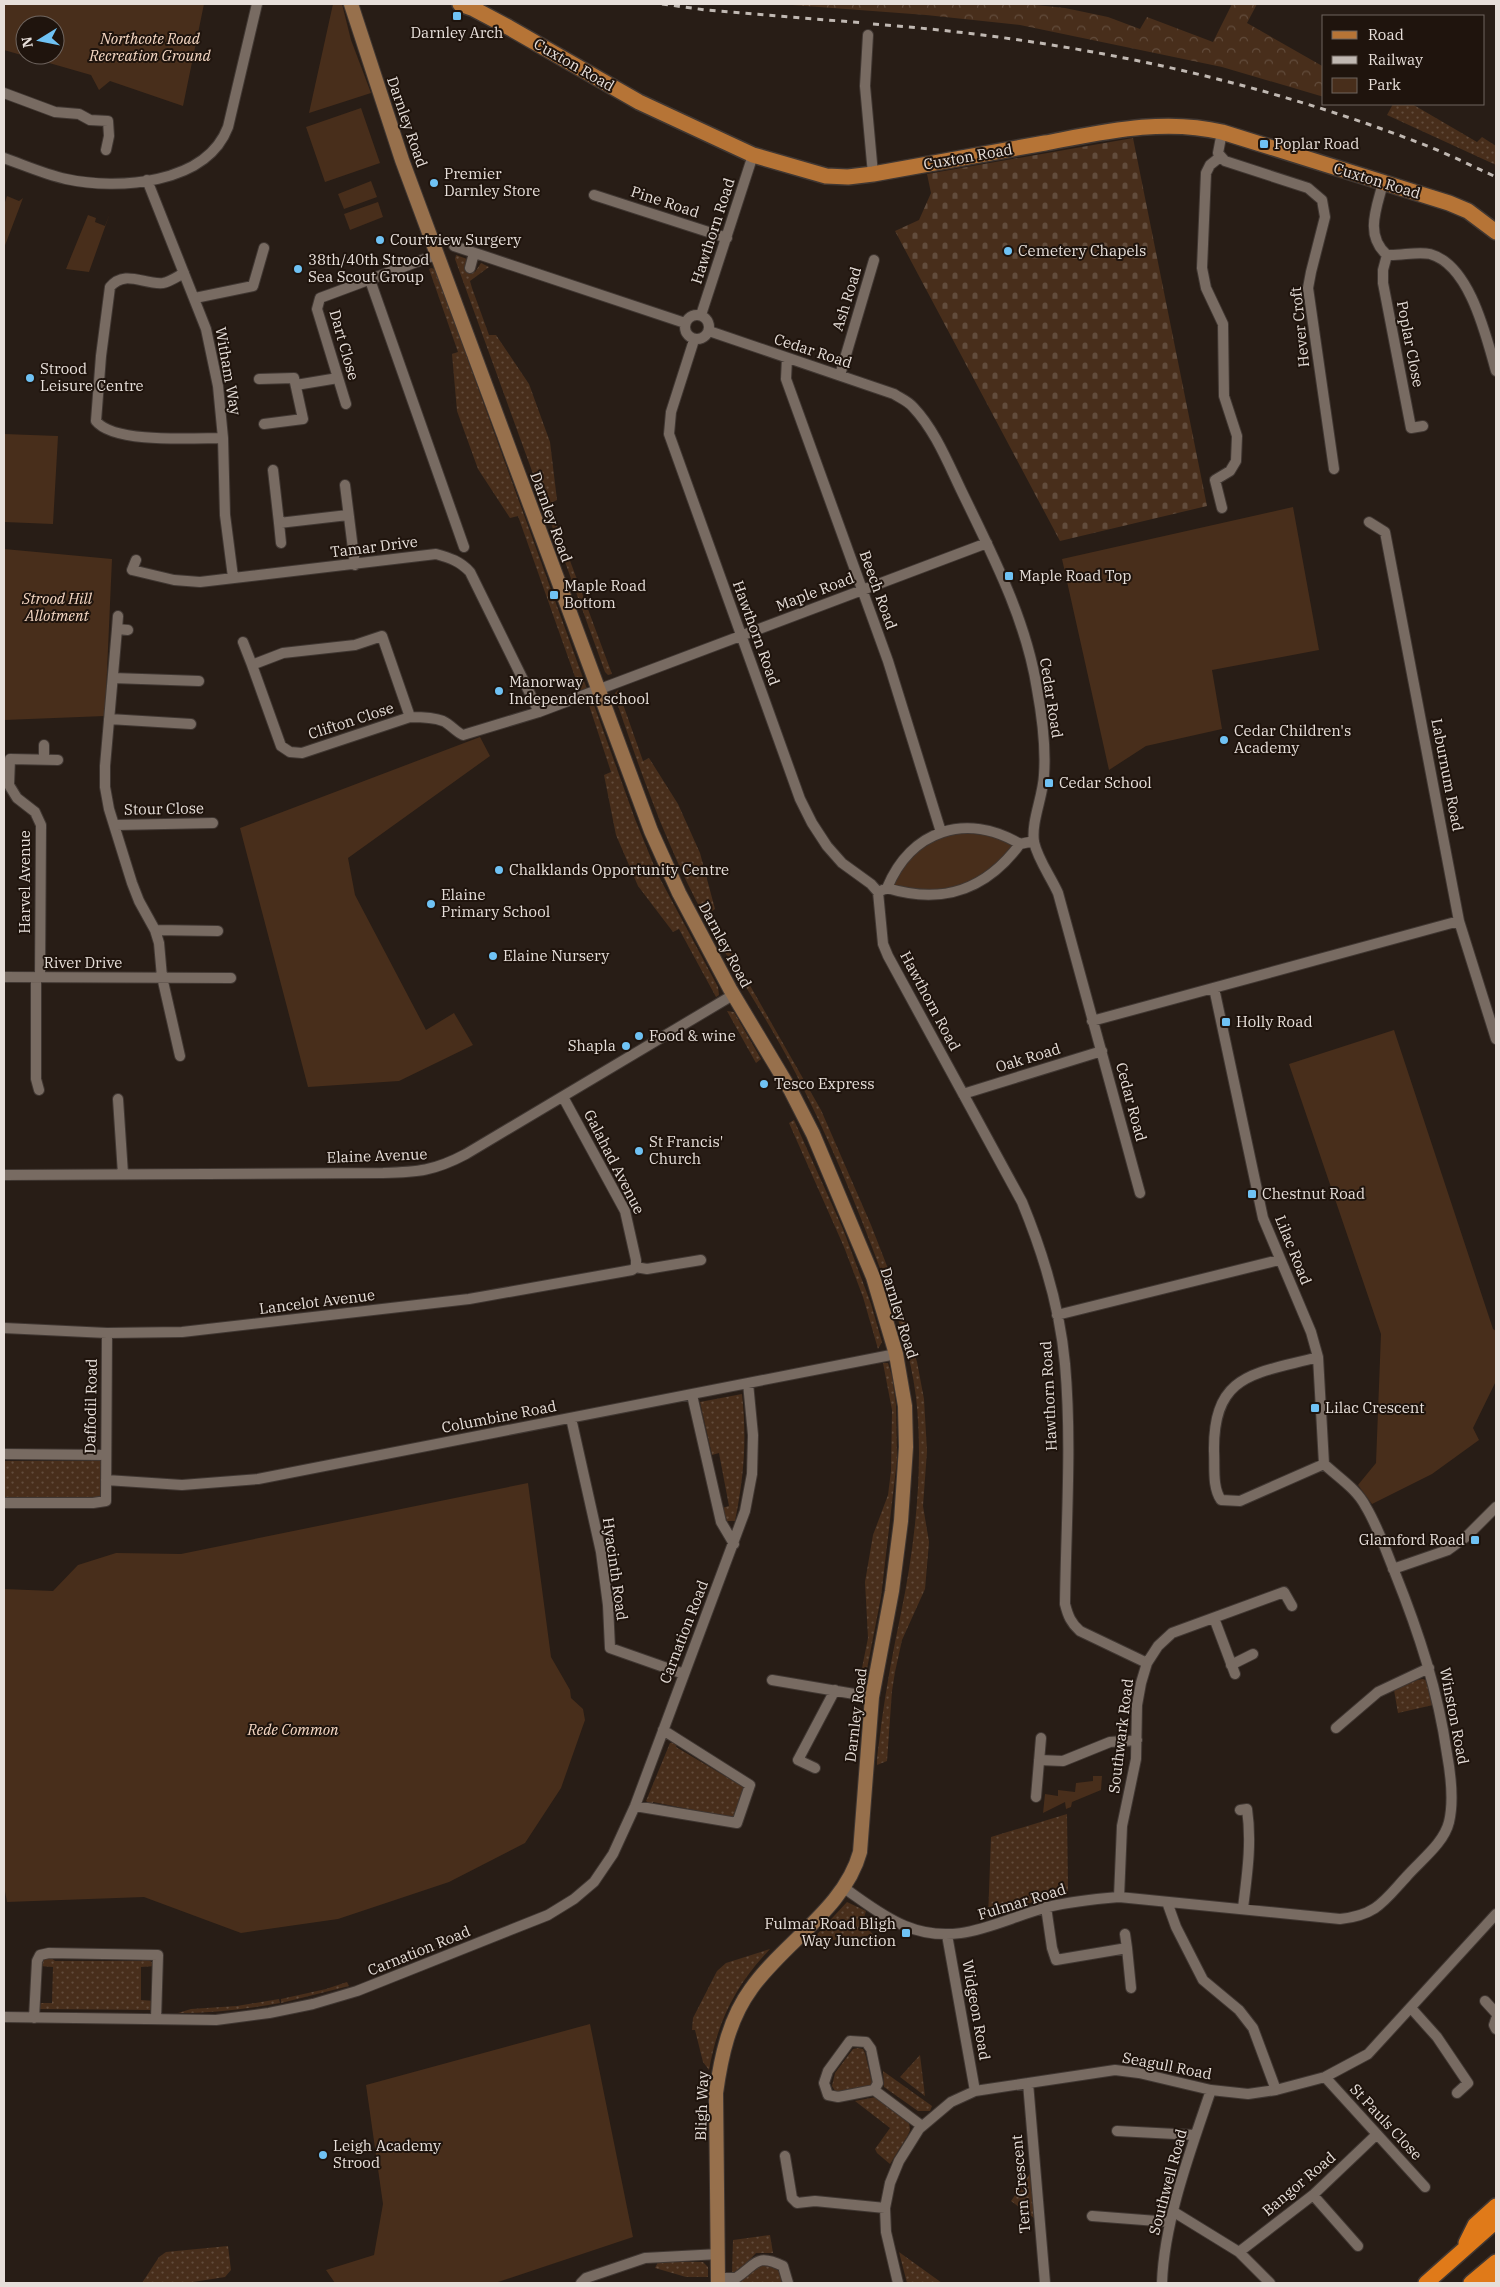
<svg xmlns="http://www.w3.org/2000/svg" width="1500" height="2287" font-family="'IBM Plex Serif',serif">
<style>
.grass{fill:url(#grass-dots)}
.forest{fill:url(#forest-crowns)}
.cemetery{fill:url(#cemetery-stones)}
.green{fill:#482e1b;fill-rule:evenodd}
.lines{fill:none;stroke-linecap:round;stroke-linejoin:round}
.street-casing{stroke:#403732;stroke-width:12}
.secondary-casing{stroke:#403732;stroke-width:16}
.primary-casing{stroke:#403732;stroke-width:18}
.highway-casing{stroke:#403732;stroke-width:18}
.street{stroke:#786b62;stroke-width:10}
.secondary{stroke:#97704c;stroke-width:14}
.primary{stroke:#b67436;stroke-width:15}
.highway{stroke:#e07a19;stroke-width:15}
.rail{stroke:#c0b8b2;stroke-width:3;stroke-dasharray:6 6;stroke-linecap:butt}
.poi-dot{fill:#6fc2f4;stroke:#1f140d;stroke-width:2}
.labels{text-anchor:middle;stroke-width:4;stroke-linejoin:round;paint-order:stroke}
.poi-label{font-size:15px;fill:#e7dfda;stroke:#1f140d;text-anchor:start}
.park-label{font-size:15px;font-style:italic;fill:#f7d9c5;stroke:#1f140d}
.street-label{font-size:15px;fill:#e7dfda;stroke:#1f140d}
</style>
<defs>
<pattern id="grass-dots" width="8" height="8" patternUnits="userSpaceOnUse" patternTransform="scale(1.25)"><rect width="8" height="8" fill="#482e1b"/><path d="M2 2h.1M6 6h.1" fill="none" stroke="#624c3c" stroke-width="1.8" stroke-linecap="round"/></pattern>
<pattern id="forest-crowns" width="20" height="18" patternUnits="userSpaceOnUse" patternTransform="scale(1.25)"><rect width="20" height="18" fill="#482e1b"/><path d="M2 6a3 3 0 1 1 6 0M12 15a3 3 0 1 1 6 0" fill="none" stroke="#624c3c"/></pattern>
<pattern id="cemetery-stones" width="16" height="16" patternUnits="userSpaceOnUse" patternTransform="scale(1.25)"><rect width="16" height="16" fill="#482e1b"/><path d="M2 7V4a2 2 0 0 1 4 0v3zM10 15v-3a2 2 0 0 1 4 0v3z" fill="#624c3c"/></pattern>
</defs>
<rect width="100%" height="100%" fill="#281d16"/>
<path class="grass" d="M1393 104H1412L1477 142 1482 137 1496 146V165L1387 115Z
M456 255 467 259 468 268 475 272 481 263 489 267 470 281 472 288 489 335H496L529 384 550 442 557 500 549 504 612 674 608 675 605 672 455 259Z
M431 268 435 269 587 689 580 691 518 516 510 518 478 469 457 411 452 354 458 352 429 269Z
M618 690 643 761 649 758 678 804 700 853 715 909 709 913 711 917 821 1110 871 1225 894 1284 917 1362 924 1399 927 1451 923 1506 929 1542 925 1589 902 1640 895 1672 892 1691 887 1761 877 1765C877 1751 880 1739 881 1726 886 1688 893 1651 901 1613 915 1545 924 1467 916 1397 911 1354 896 1312 881 1271 856 1203 828 1136 795 1072 768 1019 734 971 706 919 667 848 641 773 615 697V693Z
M588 702 594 705 635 819 657 873 718 987 719 995 716 997 679 929 673 932 638 886 616 835 604 775 611 772Z
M727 1011 734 1012 761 1059 756 1063Z
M794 1120 843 1229 871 1304 882 1342 878 1349 863 1297 844 1247 789 1123Z
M883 1363H888L892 1376 896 1405 897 1460 881 1597 865 1679 863 1684 858 1686 860 1668H862L868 1638 865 1582 873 1535 888 1495 891 1471 892 1410Z
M742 1394C747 1440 744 1476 735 1521H727L722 1508 729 1506 719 1453 712 1455 700 1402Z
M91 1457 103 1460 101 1499 4 1501V1461H91Z
M1423 1679 1428 1681 1433 1705 1398 1713 1394 1690 1417 1680Z
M674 1742 677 1743 676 1747 745 1788 733 1818 653 1802V1806L646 1801 670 1743Z
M1067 1814 1068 1892 1045 1896 1044 1898 988 1918 991 1837Z
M847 1902 866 1911 863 1921 873 1935 809 1943Z
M770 1949C735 1986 718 2020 709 2070L703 2062 695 2030H692L693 2018 717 1971 726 1963Z
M50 1957 55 1961H141L147 1958 156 1966 141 1967V2000L155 2001 152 2010 39 2009 38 2003H52L53 1967 39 1966 42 1961Z
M347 1982 349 1986 281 2003V1999L326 1989Z
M279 1999 280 2003C246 2009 213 2013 178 2013L191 2009 237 2006Z
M858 2048 863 2049 865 2053 872 2082 869 2089 837 2094 832 2086 835 2073 853 2049Z
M920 2055 925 2096 900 2077Z
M883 2071 932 2106 930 2111H918L884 2087Z
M876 2097 909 2121 910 2130 908 2135 890 2164 877 2153 875 2149 890 2128 855 2101Z
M1031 2172 1034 2218 1011 2201Z
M770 2235 773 2253H756L737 2273 732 2274 733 2240Z
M228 2246 231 2270 225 2277 193 2282 142 2283 159 2257 166 2252Z
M899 2252 942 2283H907Z
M658 2262H703L708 2267V2277H686L655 2268Z
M767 2264C778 2269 782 2271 781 2283H731L741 2281 754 2268Z"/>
<path class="forest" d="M779 4H1026L1065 8 1108 17 1140 29 1147 17 1213 42 1232 4H1257L1247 23 1324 67V97L1222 67 1020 25 926 15Z"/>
<path class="cemetery" d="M1133 138 1207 506 1060 541 895 231 919 220 931 193 927 174Z"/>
<path class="green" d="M4 4H204L183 106 110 81 99 90 91 75 4 50ZM25 25H55V55H25Z
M333 4H342L351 40 371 93 309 113Z
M361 108 380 163 325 182 306 127Z
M371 181 377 197 344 209 338 194Z
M7 196 19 201 23 198 4 248V205Z
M378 202 383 217 350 230 344 214Z
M110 213 89 272 66 269 88 215 96 218 95 222 105 226Z
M4 434 58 436 53 524 4 522Z
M1293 507 1319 650 1212 670 1222 729 1146 746 1109 770 1062 559Z
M4 549 112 559 105 716 4 720Z
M480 737 490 756 348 858 355 895 426 1030 454 1013 473 1045 399 1081 308 1087 240 828Z
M958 833 989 835 1015 846 993 870 961 887 924 893 893 886C905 857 928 840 958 833Z
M1394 1030 1493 1329 1496 1331V1381L1473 1428 1479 1440 1432 1474 1372 1504 1358 1485 1376 1463 1381 1334 1289 1064Z
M528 1483 551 1657 570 1690 571 1698 583 1709 585 1720 561 1788 525 1843 449 1882 338 1919 241 1933 144 1897 7 1902 4 1886V1589L53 1591 78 1565 116 1553 181 1554Z
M1093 1776H1102L1101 1790 1072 1802 1071 1807 1066 1809 1065 1802 1043 1813 1045 1794 1058 1796V1790L1075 1792 1076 1783 1093 1781Z
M590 2024 633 2237 495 2283H335L326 2270 374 2255 383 2204 366 2085Z"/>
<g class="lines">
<defs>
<path id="street" d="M868 35 865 86 873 174
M4 93 55 112 79 114 90 120 108 121 109 136 106 150
M1222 132 1218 153 1225 161 1308 188 1322 200 1325 217 1311 272 1308 288 1334 469
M1220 157 1210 165 1206 173 1202 268 1206 288 1223 324 1224 396 1237 436 1236 461 1230 471 1215 480 1222 508
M4 158C24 165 44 174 66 179 117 190 206 185 228 127L257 4
M147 180 206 329 218 386 223 438 225 515 233 577
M1383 183C1377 207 1364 235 1387 255 1401 256 1417 251 1430 254 1470 265 1486 336 1496 371
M594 195 727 238
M454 246 685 323
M1387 255 1383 270V283L1411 428 1423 426
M470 268 474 253
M184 273C178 276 170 282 163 283 144 285 125 269 110 287L101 356 96 421C114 444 195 438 223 438
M370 280 464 547
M195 298 253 286 264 248
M685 327a12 12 0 1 1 24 0a12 12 0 1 1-24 0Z
M701 315 753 155
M709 331 894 394C900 398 908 401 913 407 935 430 948 463 962 492 992 554 1026 619 1037 689 1042 716 1046 747 1044 775 1043 797 1031 821 1034 842 1038 860 1051 877 1058 893L1140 1193
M694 340 671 412 669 434 800 799 812 823 827 846 842 863 871 884 878 892 883 944 888 956 1022 1202C1043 1253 1060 1308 1065 1364 1072 1443 1066 1524 1065 1604 1068 1616 1071 1623 1080 1631L1147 1663
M787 358 786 379 888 661 941 832
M840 375 874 260
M259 379 294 378 303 419 264 424
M296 385 338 378
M346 404 317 309 320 298 438 254
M273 470 279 523 348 515
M345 485 355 565
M1369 522 1385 532 1459 921 1496 1039
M279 523 281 543
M136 560 132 570 174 580 200 582 436 554C450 558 460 561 470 572L539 712
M117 629 118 616
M128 630 117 629 105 766V787L109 809 132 883 139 901 155 930 159 943 162 977 180 1056
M243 642 252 665
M113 678 199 681
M410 717 382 636 355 645 283 653 252 665 281 746 290 752 302 753 410 717C420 717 433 717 443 721 450 724 456 732 463 735L539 712 987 543
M109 719 191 724
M44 759V745
M116 825 213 823
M887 888C911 830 966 812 1020 844
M878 892 887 888C943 905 986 890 1020 844L1034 841
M155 930 218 931
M4 977 231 978
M36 977V1079L39 1090
M40 977 41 825 35 812 17 798 9 785 10 759 58 760
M1214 988 1263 1218 1311 1332 1318 1357 1324 1464
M1092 1021 1459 921
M963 1094 1102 1051
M118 1099 123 1174
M4 1175 383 1173C418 1172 434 1171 466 1154L733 995
M635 1267 647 1269 701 1260
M1057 1315 1279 1260
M4 1328 107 1333 182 1332 469 1299 632 1270 636 1267V1260L625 1211 563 1097
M1318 1357C1256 1374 1213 1372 1214 1451 1215 1467 1212 1487 1221 1500L1240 1501 1324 1464
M692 1395 721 1522 734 1544
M571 1418 601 1552 608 1605 610 1648 684 1674
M4 1454 106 1455
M106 1480 182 1485 258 1479 896 1354
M4 1503H93L106 1501 107 1333
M1393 1569 1448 1550 1466 1537 1496 1507
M1214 1618 1235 1674
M1231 1665 1253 1654
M772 1680 872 1697
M1336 1728 1378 1692 1429 1668
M1039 1760 1063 1761 1110 1742 1137 1740
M815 1768 798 1760 835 1690
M1036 1797 1041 1738
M635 1806 737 1823 750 1785 663 1730
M1240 1810 1247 1809C1252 1843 1247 1875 1243 1908
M844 1888C863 1901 883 1917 905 1926 959 1948 998 1920 1048 1907 1072 1901 1095 1899 1119 1897L1340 1919C1377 1915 1384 1901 1407 1876 1421 1860 1444 1843 1449 1822 1454 1801 1451 1776 1447 1754 1438 1691 1419 1633 1395 1573 1386 1551 1378 1527 1366 1507 1357 1489 1339 1478 1324 1464
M1119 1897 1122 1826 1136 1759 1137 1705 1141 1683 1147 1663 1158 1646 1172 1633 1284 1592 1292 1606
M1167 1902 1176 1927 1203 1980 1239 2010 1253 2028 1276 2090
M1046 1907 1052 1948 1056 1960 1127 1948 1131 1988
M1125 1934 1127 1948
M947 1935 975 2091
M1485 2001 1496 2013
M1411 2008 1437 2037 1468 2083 1457 2093
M4 2017 216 2020 269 2013 313 2004 357 1991 548 1915 574 1899 594 1882 613 1854 635 1806 745 1511 752 1474 753 1435 748 1383
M34 2018 37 1961 40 1955 49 1953 158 1955 156 2019
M1496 2019 1494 2025 1496 2029
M1325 2077 1425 2187
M1028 2083 1045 2283
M874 2090 878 2083 871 2049 866 2042 850 2041 828 2071 824 2083 828 2095 838 2097 874 2090 922 2126
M1117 2131 1195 2135
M785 2156 792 2198 797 2203 815 2201 885 2208
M1313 2195 1358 2246
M1174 2212 1239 2252 1270 2283
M1092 2216 1170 2222
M1239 2252 1313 2195 1376 2135
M719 2278H736C757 2264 756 2253 783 2266L788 2283
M581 2283 586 2278 645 2258 719 2254
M898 2283 886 2232 885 2208 890 2183 899 2161 919 2129 951 2102 975 2091 1115 2070 1139 2073 1211 2090 1248 2094 1276 2090 1325 2077 1368 2054 1496 1914
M1162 2283C1164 2221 1191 2149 1211 2090"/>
<path id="secondary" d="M351 4 402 160 651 831 679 893 730 989 791 1091 813 1134 873 1277 896 1354 905 1406 906 1447 901 1521 892 1591 872 1697 860 1852C845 1908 783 1943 751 1989 729 2019 721 2057 716 2093L718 2283"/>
<path id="primary" d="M460 4 474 9 508 27 639 102 753 155 826 176 848 177 873 174C930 164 988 153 1045 143 1104 132 1163 118 1222 132L1449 203 1468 211 1496 232"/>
<path id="highway" d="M1466 2243 1475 2225 1496 2206
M1426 2283 1496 2221
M1471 2283 1496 2262
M1491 2283 1496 2278"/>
</defs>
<use href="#street" class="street-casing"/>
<use href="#secondary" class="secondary-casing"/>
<use href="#primary" class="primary-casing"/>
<use href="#highway" class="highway-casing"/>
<use href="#street" class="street"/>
<use href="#secondary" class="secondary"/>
<use href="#primary" class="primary"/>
<use href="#highway" class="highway"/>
<path class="rail" d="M662 4 706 10 864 23
M873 24C1059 38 1242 75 1417 142 1444 152 1470 165 1496 177"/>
</g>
<g class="poi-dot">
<rect x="452" y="11" width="10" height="10" rx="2.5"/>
<rect x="1259" y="139" width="10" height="10" rx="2.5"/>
<circle cx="434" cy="183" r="5"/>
<circle cx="380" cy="240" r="5"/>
<circle cx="1008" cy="251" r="5"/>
<circle cx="298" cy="269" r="5"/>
<circle cx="30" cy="378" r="5"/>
<rect x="1004" y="571" width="10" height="10" rx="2.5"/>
<rect x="549" y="590" width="10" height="10" rx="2.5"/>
<circle cx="499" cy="691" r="5"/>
<circle cx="1224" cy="740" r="5"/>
<rect x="1044" y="778" width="10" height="10" rx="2.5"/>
<circle cx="499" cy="870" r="5"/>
<circle cx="431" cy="904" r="5"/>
<circle cx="493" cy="956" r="5"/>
<rect x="1221" y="1017" width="10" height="10" rx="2.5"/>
<circle cx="639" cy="1036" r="5"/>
<circle cx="626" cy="1046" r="5"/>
<circle cx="764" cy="1084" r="5"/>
<circle cx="639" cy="1151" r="5"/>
<rect x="1247" y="1189" width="10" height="10" rx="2.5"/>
<rect x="1310" y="1403" width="10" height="10" rx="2.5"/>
<rect x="1470" y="1535" width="10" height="10" rx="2.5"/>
<rect x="901" y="1928" width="10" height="10" rx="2.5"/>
<circle cx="323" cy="2155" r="5"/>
</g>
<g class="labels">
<g class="poi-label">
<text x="457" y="38" text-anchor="middle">Darnley Arch</text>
<text x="1274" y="149">Poplar Road</text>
<text x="444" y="179">Premier<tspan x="444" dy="17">Darnley Store</tspan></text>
<text x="390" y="245">Courtview Surgery</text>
<text x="1018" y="256">Cemetery Chapels</text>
<text x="308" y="265">38th/40th Strood<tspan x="308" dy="17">Sea Scout Group</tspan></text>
<text x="40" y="374">Strood<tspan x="40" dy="17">Leisure Centre</tspan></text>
<text x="1019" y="581">Maple Road Top</text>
<text x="564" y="591">Maple Road<tspan x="564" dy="17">Bottom</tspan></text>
<text x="509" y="687">Manorway<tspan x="509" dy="17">Independent school</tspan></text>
<text x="1234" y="736">Cedar Children's<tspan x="1234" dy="17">Academy</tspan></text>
<text x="1059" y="788">Cedar School</text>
<text x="509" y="875">Chalklands Opportunity Centre</text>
<text x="441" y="900">Elaine<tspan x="441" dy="17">Primary School</tspan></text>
<text x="503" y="961">Elaine Nursery</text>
<text x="1236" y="1027">Holly Road</text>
<text x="649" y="1041">Food &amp; wine</text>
<text x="616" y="1051" text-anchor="end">Shapla</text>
<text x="774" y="1089">Tesco Express</text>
<text x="649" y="1147">St Francis'<tspan x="649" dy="17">Church</tspan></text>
<text x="1262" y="1199">Chestnut Road</text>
<text x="1325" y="1413">Lilac Crescent</text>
<text x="1465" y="1545" text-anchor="end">Glamford Road</text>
<text x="896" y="1929" text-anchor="end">Fulmar Road Bligh<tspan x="896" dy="17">Way Junction</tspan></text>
<text x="333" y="2151">Leigh Academy<tspan x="333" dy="17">Strood</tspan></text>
</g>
<g class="park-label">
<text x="150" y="44">Northcote Road<tspan x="150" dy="17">Recreation Ground</tspan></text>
<text x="57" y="604">Strood Hill<tspan x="57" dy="17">Allotment</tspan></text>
<text x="293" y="1735">Rede Common</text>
</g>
<g class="street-label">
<text transform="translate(574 65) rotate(30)" y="5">Cuxton Road</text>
<text transform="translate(407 122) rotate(71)" y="5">Darnley Road</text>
<text transform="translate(968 157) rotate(-10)" y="5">Cuxton Road</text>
<text transform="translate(1377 181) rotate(17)" y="5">Cuxton Road</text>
<text transform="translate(665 202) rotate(18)" y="5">Pine Road</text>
<text transform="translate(713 231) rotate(-72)" y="5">Hawthorn Road</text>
<text transform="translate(847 299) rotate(-73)" y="5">Ash Road</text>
<text transform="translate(1300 327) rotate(-96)" y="5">Hever Croft</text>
<text transform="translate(1410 344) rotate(79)" y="5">Poplar Close</text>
<text transform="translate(344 345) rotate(74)" y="5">Dart Close</text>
<text transform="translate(813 351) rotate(18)" y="5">Cedar Road</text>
<text transform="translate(228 371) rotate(80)" y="5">Witham Way</text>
<text transform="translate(551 517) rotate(70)" y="5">Darnley Road</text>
<text transform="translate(374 547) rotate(-7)" y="5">Tamar Drive</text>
<text transform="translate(878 590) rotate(70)" y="5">Beech Road</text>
<text transform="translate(815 592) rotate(-21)" y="5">Maple Road</text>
<text transform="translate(756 633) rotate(70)" y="5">Hawthorn Road</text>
<text transform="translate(1051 698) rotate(81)" y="5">Cedar Road</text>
<text transform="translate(351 721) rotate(-18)" y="5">Clifton Close</text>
<text transform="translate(1447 775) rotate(79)" y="5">Laburnum Road</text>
<text transform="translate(164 809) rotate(-1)" y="5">Stour Close</text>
<text transform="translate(25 882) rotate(-90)" y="5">Harvel Avenue</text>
<text transform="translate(725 945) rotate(62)" y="5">Darnley Road</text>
<text x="83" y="968">River Drive</text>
<text transform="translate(930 1001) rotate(62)" y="5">Hawthorn Road</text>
<text transform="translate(1028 1058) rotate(-17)" y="5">Oak Road</text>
<text transform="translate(1131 1102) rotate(75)" y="5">Cedar Road</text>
<text transform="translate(377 1156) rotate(-2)" y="5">Elaine Avenue</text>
<text transform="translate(614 1162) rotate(63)" y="5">Galahad Avenue</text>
<text transform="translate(1293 1250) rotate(68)" y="5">Lilac Road</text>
<text transform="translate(317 1302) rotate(-7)" y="5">Lancelot Avenue</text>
<text transform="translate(899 1313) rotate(73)" y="5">Darnley Road</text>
<text transform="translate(1049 1396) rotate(-93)" y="5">Hawthorn Road</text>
<text transform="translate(91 1406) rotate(-89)" y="5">Daffodil Road</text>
<text transform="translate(499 1417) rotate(-11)" y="5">Columbine Road</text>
<text transform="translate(615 1569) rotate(82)" y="5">Hyacinth Road</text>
<text transform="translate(684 1632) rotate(-69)" y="5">Carnation Road</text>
<text transform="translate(856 1715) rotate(-83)" y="5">Darnley Road</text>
<text transform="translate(1454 1716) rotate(79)" y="5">Winston Road</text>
<text transform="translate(1121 1736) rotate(-83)" y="5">Southwark Road</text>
<text transform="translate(1022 1902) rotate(-17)" y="5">Fulmar Road</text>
<text transform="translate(419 1951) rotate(-22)" y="5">Carnation Road</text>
<text transform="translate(976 2010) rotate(80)" y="5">Widgeon Road</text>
<text transform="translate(1167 2066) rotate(11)" y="5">Seagull Road</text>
<text transform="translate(702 2106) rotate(-88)" y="5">Bligh Way</text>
<text transform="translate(1386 2122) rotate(47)" y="5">St Pauls Close</text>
<text transform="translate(1168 2182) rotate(-75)" y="5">Southwell Road</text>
<text transform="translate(1021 2184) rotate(-95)" y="5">Tern Crescent</text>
<text transform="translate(1299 2184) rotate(-40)" y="5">Bangor Road</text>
</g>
</g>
<rect width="1500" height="2287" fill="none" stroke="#e7dfda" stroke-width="10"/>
<rect x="1322" y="15" width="162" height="90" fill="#1f140d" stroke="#6f655f"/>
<rect x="1332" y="31" width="25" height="8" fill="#b67436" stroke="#6f655f"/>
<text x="1368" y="40" font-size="15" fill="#e7dfda">Road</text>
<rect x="1332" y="56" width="25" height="8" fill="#c0b8b2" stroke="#6f655f"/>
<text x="1368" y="65" font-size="15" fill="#e7dfda">Railway</text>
<rect x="1332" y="78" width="25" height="15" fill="#482e1b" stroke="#6f655f"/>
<text x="1368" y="90" font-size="15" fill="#e7dfda">Park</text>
<g transform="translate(40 40) rotate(260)"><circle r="24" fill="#1f140d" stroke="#6f655f"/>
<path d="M0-4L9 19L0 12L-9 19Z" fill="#6fc2f4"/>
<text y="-8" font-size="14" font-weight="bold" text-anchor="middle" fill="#e7dfda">N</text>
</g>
</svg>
